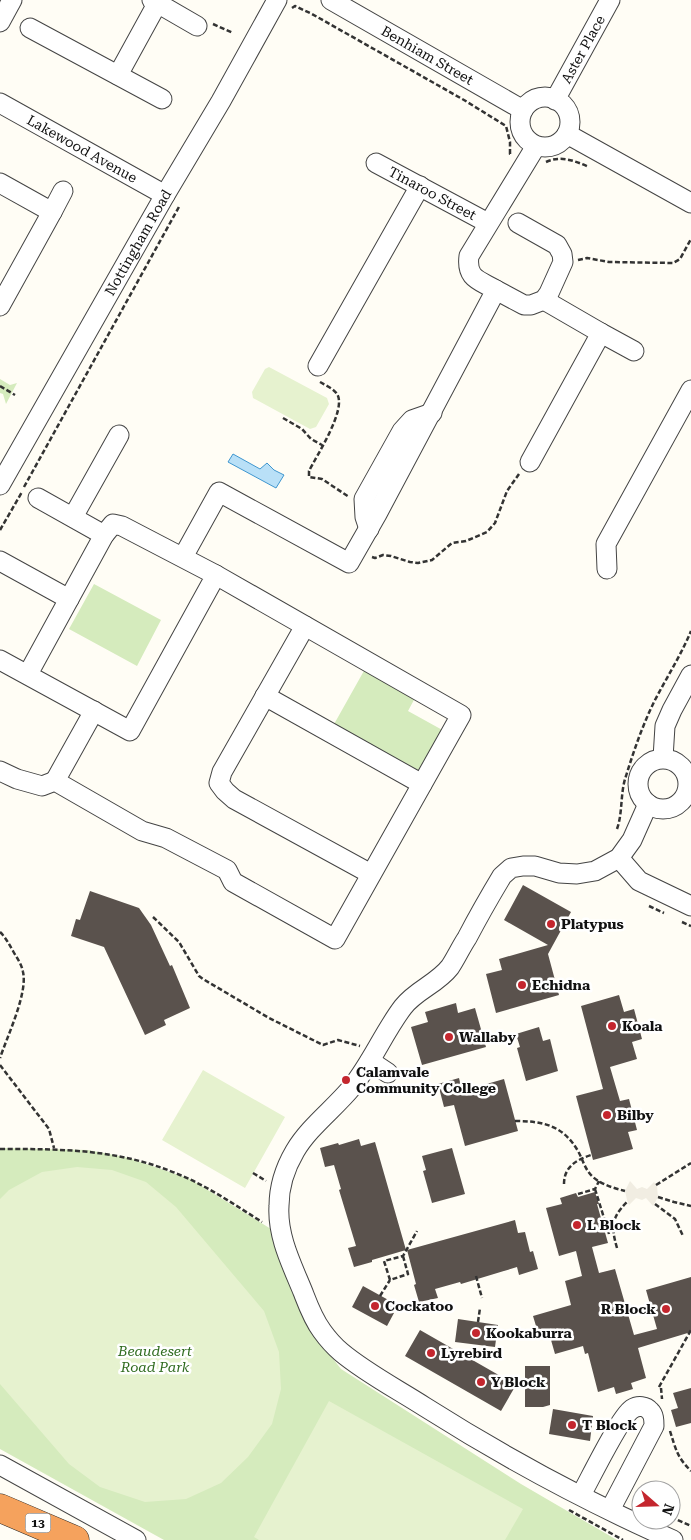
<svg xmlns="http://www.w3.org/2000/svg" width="691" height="1540" font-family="'Roboto Serif',serif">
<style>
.green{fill:#d5ebbd}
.pitch{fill:#e6f2cf}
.plaza{fill:#f1ede2}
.water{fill:#b9e0f7;stroke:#3f96cf}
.building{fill:#5a524d}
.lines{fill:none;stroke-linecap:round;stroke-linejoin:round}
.minor-casing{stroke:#444;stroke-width:21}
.highway-casing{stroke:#222;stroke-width:29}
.path{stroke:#333;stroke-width:2.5;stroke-dasharray:5 2.5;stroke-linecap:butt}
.minor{stroke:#fff;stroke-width:19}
.highway{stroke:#f5a25d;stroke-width:28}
.poi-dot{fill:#c4262e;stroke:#fff;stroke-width:2}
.labels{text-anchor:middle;stroke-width:5;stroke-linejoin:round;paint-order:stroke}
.shield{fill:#fff;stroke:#585858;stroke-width:1}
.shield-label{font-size:12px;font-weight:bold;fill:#111}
.street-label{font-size:14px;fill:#111;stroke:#fff}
.poi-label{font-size:14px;font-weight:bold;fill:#111;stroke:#fff;text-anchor:start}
.park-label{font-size:14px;font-style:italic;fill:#2f6b1f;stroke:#fff}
</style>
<rect width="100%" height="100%" fill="#fffdf5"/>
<path class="green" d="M0 379 10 385 17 383 6 404 3 394 0 393Z
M94 584 161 620 137 666 69 629Z
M365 669 415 698 408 711 446 732 422 775 333 726Z
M0 1148 88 1150 129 1158 190 1179 271 1229 306 1324 341 1369 521 1484 617 1540H164L0 1449Z"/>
<path class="pitch" d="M269 367 327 398 329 404 316 427 310 429 253 398 252 392 265 369Z
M203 1070 285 1117 245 1188 162 1140Z
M77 1167 112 1170 146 1182 176 1207 264 1311 279 1352 281 1389 272 1424 248 1457 221 1483 186 1499 145 1502 100 1487 69 1464 0 1384V1199L9 1190 42 1172Z
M329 1401 523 1509 505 1540H259L254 1537Z"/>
<path class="plaza" d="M630 1181 637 1189 642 1187 647 1189 654 1182 657 1186 658 1197 653 1206 646 1198 642 1200 636 1198 629 1205 627 1200 625 1191Z"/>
<path class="water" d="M233 454 260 469 267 463 274 470 284 475 276 488 228 462Z"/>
<path class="building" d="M523 885 571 912 548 954 559 995 496 1013 486 974 502 970 499 959 548 945 504 920Z
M90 891 139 908 151 925 170 966 172 965 190 1008 164 1020 166 1025 145 1035 104 947 71 936 76 919 80 920Z
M619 995 624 1012 634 1009 642 1039 632 1042 637 1059 610 1067 620 1101 629 1099 637 1130 628 1132 633 1149 593 1160 576 1096 603 1089 581 1006Z
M456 1003 458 1013 475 1008 486 1047 422 1065 411 1027 428 1022 425 1012Z
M539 1027 543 1041 550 1039 558 1071 526 1081 517 1048 520 1047 516 1034Z
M459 1078 462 1091 504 1079 518 1131 465 1146 454 1105 444 1107 438 1084Z
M359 1139 361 1146 375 1142 406 1250 372 1260V1262L354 1267 348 1248 356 1246 339 1190 341 1189 334 1165 325 1167 320 1148 338 1143 339 1145Z
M452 1148 465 1194 432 1203 423 1171 426 1170 422 1156Z
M595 1192 599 1204H597L608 1243 592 1247 599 1273 615 1269 634 1335 657 1329 646 1290 691 1277V1332L638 1348 646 1378 631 1383 633 1389 616 1394 614 1387 598 1392 588 1353 585 1354 583 1346 555 1354 549 1333 539 1336 533 1316 571 1305 565 1281 582 1276 576 1251 559 1256 546 1208 562 1204 560 1198 576 1193 578 1197Z
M515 1220 518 1233 525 1232 530 1252 533 1251 538 1269 519 1275 517 1267 461 1284 460 1282 435 1289 438 1298 419 1302 414 1285 416 1284 407 1250Z
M363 1286 403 1308 391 1311 394 1313 387 1326 352 1307Z
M458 1319 498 1325 495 1347 455 1342Z
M420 1330 516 1385 501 1411 405 1356Z
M525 1366H550V1405L543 1407H525Z
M691 1388V1423L676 1427 671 1410 678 1408 673 1393Z
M553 1409 593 1416 590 1441 549 1434Z"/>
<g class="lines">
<defs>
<g id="minor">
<path d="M152 0 197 26"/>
<path id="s1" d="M331 0 523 110"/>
<path d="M0 22 12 0"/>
<path d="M30 28 162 99"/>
<path d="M118 75 157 4"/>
<circle cx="545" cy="122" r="25"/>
<path id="s2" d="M555 100 610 0"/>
<path id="s3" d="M0 103 165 195"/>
<path d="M567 134 691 203"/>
<path id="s4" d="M376 163 488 223"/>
<path d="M0 183 52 212 0 306"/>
<path d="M52 212 63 191"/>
<path d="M496 290 524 305H531L544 300 549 293 563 262 562 254 557 245 518 223"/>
<path d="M601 333 634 351"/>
<path d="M318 366 420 186"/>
<path d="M530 462 601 333 544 300"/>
<path id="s5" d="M0 485 165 195 221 101 277 0"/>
<path d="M38 498 104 535"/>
<path d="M73 517 119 435"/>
<path d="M369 529 365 517 364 499 402 431 412 420 432 413"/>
<path d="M183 557 219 492 349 563 377 514 496 290C479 280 466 279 469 256L536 146"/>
<path d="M0 561 69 599"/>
<path d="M607 569 606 544 691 390"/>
<path d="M305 626 222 772 219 783 225 791 234 799 371 874"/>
<path d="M0 660 130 731 216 575 122 526 113 524 104 535 28 674"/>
<path d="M265 696 422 784"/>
<path d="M663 758 665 726 672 710 691 675"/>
<circle cx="663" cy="784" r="25"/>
<path d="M0 771 17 779 42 786 55 781 142 831 166 838 227 870 233 882 335 939 461 715 216 575"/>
<path d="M55 781 94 711"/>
<path d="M648 804 632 840 619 858 595 871 577 874 559 873 535 866H523L511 868 502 876C490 896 478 917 467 938 461 947 456 958 450 967 437 984 416 990 403 1007 384 1032 372 1062 352 1087 334 1109 309 1127 295 1151 285 1168 279 1186 279 1206 277 1236 292 1265 303 1292 308 1305 313 1319 322 1331 327 1338 334 1346 341 1352 366 1373 397 1389 425 1407 504 1457 587 1502 673 1540"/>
<path d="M619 858 639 881 691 906"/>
<path d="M370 1061 388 1073"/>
<path d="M0 1465 136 1540"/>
<path d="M581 1495C590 1479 620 1417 632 1409 638 1405 646 1406 650 1411 654 1415 654 1420 654 1426L610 1510"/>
</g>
<path id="highway" d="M0 1508 75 1540"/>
</defs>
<use href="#minor" class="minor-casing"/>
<use href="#highway" class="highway-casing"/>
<path class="path" d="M292 8 295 6 312 14 464 100 506 126 510 142V154L512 155
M213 24 233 33
M546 162C561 155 575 161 589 167
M578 260 587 258 609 262 673 263 680 259 691 239
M320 382C325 385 334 389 337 394 347 409 317 455 309 471V477L322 479 349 497
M0 386 15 395
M283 418 302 429 311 439 322 445
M24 487 180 205
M0 530 22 492
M372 557 375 558 383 555 391 556 410 562 418 563 432 560 452 543 466 541 487 532 495 523 507 491 519 474
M617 829C623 812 620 793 626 776 634 750 643 724 655 700 667 677 681 655 691 631
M649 906 664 913
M153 917 179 942 199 976 203 979 269 1018 323 1045 338 1040 360 1046
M682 922 691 926
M0 932C6 938 9 944 13 951 17 958 22 965 23 972 28 993 7 1037 0 1058
M0 1065 49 1129 54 1148
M515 1121C542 1121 563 1125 578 1151 583 1160 585 1170 593 1177 602 1185 614 1188 625 1191
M0 1149C64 1149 120 1149 180 1175 209 1187 235 1205 262 1222
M253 1173 266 1181
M564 1184C564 1167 576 1160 591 1155
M656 1185 691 1163
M595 1189 609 1234
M578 1194 595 1189 599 1181
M658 1197 674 1202 691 1206
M655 1204 675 1219 683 1236
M617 1248C611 1227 611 1218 627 1202
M403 1256 408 1274 390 1280 384 1261 403 1256 417 1231
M476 1276 482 1298
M380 1296 390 1280
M478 1322 480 1308
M659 1387 691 1330
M661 1388 662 1399
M670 1431C676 1450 677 1457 691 1471
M569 1510 623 1540
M671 1517 691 1526"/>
<use href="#minor" class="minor"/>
<use href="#highway" class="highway"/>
</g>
<g class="poi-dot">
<circle cx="551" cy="924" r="5"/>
<circle cx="522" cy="985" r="5"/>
<circle cx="612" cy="1026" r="5"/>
<circle cx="449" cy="1037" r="5"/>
<circle cx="346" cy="1080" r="5"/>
<circle cx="607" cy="1115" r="5"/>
<circle cx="577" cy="1225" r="5"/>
<circle cx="375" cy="1306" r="5"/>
<circle cx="666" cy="1309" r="5"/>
<circle cx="476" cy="1333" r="5"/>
<circle cx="431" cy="1353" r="5"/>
<circle cx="481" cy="1382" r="5"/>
<circle cx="572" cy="1425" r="5"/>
</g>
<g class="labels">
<rect class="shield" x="25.5" y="1513.5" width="25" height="19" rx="4"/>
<g class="shield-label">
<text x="38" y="1527">13</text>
</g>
<g class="street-label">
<text dy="5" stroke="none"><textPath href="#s2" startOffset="58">Aster Place</textPath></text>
<text dy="5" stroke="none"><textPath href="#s1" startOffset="111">Benhiam Street</textPath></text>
<text dy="5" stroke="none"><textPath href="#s3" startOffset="94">Lakewood Avenue</textPath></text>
<text dy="5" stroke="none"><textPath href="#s4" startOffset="64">Tinaroo Street</textPath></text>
<text dy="5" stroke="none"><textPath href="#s5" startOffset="279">Nottingham Road</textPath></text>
</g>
<g class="poi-label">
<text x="561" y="929">Platypus</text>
<text x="532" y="990">Echidna</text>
<text x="622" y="1031">Koala</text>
<text x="459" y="1042">Wallaby</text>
<text x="356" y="1077">Calamvale<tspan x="356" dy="16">Community College</tspan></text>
<text x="617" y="1120">Bilby</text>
<text x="587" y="1230">L Block</text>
<text x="385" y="1311">Cockatoo</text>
<text x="656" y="1314" text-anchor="end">R Block</text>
<text x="486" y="1338">Kookaburra</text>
<text x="441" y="1358">Lyrebird</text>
<text x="491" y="1387">Y Block</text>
<text x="582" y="1430">T Block</text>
</g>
<g class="park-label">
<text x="155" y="1356">Beaudesert<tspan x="155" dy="16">Road Park</tspan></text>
</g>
</g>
<g transform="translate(656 1505) rotate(110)"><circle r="24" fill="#ffffff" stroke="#a0a0a0"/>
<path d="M0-4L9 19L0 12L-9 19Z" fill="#c4262e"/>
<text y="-8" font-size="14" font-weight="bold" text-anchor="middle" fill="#111111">N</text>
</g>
</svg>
